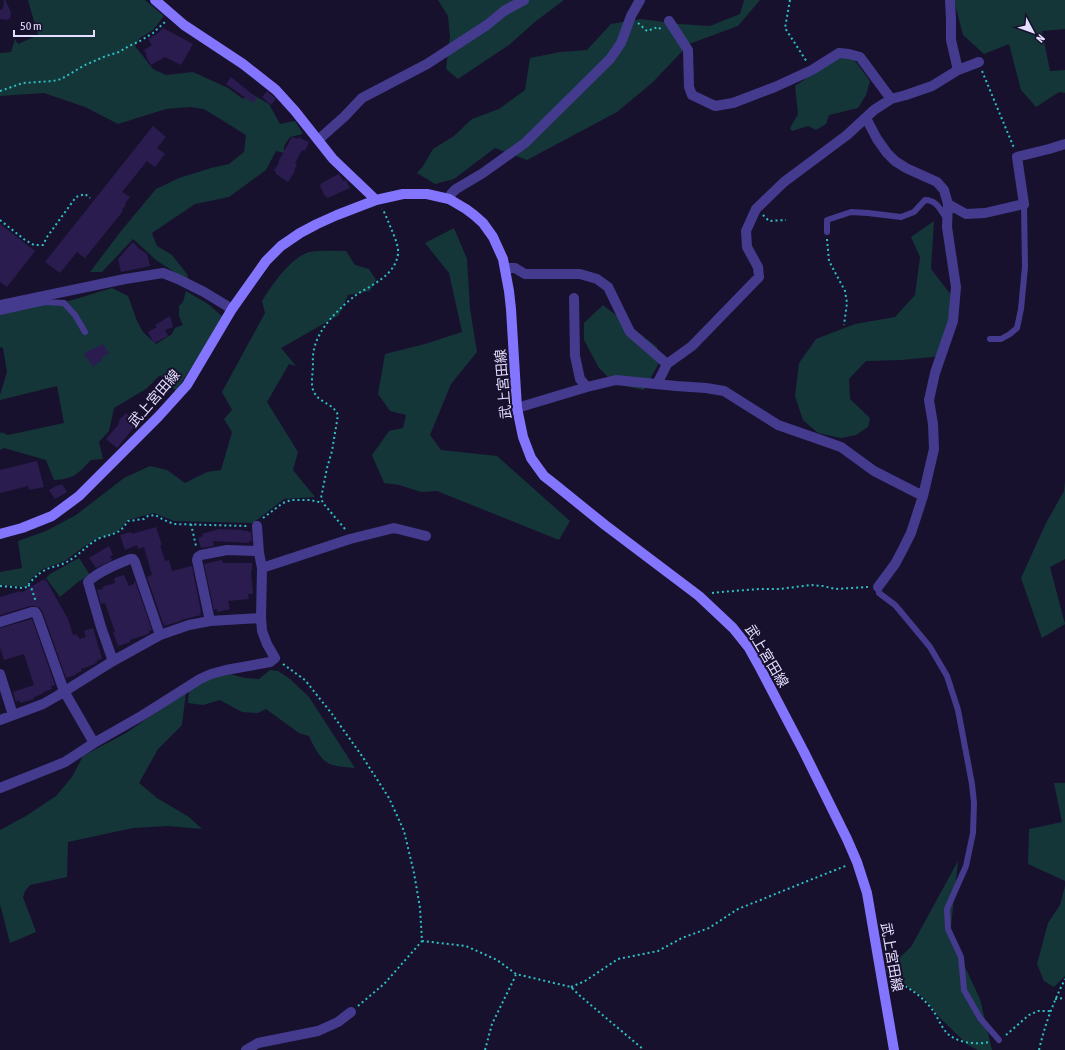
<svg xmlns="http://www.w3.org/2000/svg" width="1065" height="1050" font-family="'Asap Condensed','Noto Sans JP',sans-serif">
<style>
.green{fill:#143638}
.building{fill:#2b1c50}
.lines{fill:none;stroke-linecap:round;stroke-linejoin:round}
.path{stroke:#2dc1c4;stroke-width:2;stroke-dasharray:2 3;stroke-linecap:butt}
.lane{stroke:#453b8e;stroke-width:6}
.street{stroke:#453b8e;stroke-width:10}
.secondary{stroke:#8475ff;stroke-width:10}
.labels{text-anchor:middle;stroke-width:4;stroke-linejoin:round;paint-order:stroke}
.street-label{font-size:14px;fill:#e4deff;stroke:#18112e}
</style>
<rect width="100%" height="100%" fill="#18112e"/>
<path class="green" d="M28 0H145L164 16 153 30 140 38 135 46 153 69 166 75 193 72 228 88 243 99 250 93 269 104 280 124 295 121 303 134 290 137 284 146V153L276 151 266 170 229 197 195 204 152 233 157 246 172 255 187 274 188 278 186 280 156 260 133 239 102 272H90L121 231 156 189 179 178 211 168 229 164 244 152 246 135 204 109 190 107 166 109 118 124 85 107 44 93 0 96V53L11 52 15 39 18 44 38 35Z
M438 0H564L536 21 509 45 458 79 446 69 450 36 448 16Z
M744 0H760L738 26 689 44 653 82 617 112 527 160 495 148 454 179 435 184 417 173 423 166 433 149 454 136 472 119 499 109 525 90 530 58 560 52 587 50 611 24 641 19 679 24 710 26 740 14Z
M954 0H1065V29L1042 31 1050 71 1065 70V93L1059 92 1036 107 1021 90 1009 44 984 54 963 35Z
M845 54 856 62 870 81 866 95 858 108 829 115 826 124 816 130 808 126 792 131 790 128 798 114 795 86 830 62Z
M934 221 931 269 951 295 954 333 942 356 902 360 866 361 849 379 850 399 870 418 868 427 856 435 841 438 818 433 803 420 795 396 799 363 816 339 855 324 895 317 915 295 920 257 911 237Z
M454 228 467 259 470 309 477 352 451 384 430 435 441 450 497 456 570 521 559 540 437 491 421 492 399 485 384 483 372 455 389 431 403 428 406 415 390 411 378 394 385 354 425 344 462 332 449 273 425 243Z
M346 251 355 265 369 269 376 280 370 291 348 295 339 315 281 348 296 366 289 364 267 402 298 452 293 470 315 497 284 499 253 523 174 521 154 513 128 520 121 528 113 534 96 539 82 548 65 561 43 569 32 578 25 587 0 585V572L22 568 18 541 46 531 76 515 124 478 150 466 167 470 185 483 207 472 221 470 232 432 224 419 232 410 222 392 265 313 262 301C273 284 289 259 309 252 316 250 338 251 346 251Z
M112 288 128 296 137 321 143 332 156 344 172 334 175 328 183 325 179 316V306L183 302 186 291 208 304 222 316 203 349 176 391 160 375 146 389 114 408 109 431 99 442 103 459 91 460C78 473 75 479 54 480L46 460 4 448 0 450V434L1 432 8 435 64 423 57 386 0 400V395L7 372 3 348 0 347V315L48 301H69Z
M603 305 657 347 658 365 644 390 615 384 599 368 584 340V323Z
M1065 481V559L1050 567 1065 624 1042 638 1021 578 1046 523 1064 491Z
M79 558 90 575 78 582 60 597 46 578 50 574Z
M270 670 278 671 290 679 309 697 355 768C348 767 336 767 330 764 321 761 313 745 309 736L299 733 266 709 258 713 242 712 220 700 203 705 188 703 189 690 208 678 226 673 245 678 259 679Z
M186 692 182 725 158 749 139 783 157 798 189 817 202 829 168 826 133 828 68 842 67 877 30 885 25 891 23 897 36 932 10 943 0 904V830L26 816 56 796 72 777 83 756 126 733Z
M1054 783H1065V881L1028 864 1029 829 1062 822Z
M958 861 950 935 980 999 992 1050H978L968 1045 940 1018 924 998 885 971 911 947Z
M1065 886V976L1054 987 1044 981 1037 964 1048 923 1060 905Z"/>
<path class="building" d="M4 0H5L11 12 10 19H8V20L0 19V10L3 9Z
M163 28 193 44 181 65 165 57 151 65 146 56 147 55 144 50 152 45 148 39 158 33Z
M231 77 257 98 253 103 226 84Z
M267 91 276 99 271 105 262 97Z
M153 126 166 137 157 148 165 154 155 167 147 161 122 192 130 197 125 203 126 204 122 210 123 211 85 258 77 252 60 273 45 262Z
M292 137 298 139V137L309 142 305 151 302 150 295 163 297 166 294 170 295 171 288 182 276 174V172L274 170 279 163 278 162Z
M339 174 343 181 346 180 350 188 327 198 326 196H325L320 186H321L320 184Z
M0 224 35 251 7 287 0 282Z
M133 242 138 247V248L147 254 150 266 121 272 118 259Z
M170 316 173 327 165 330 168 336 154 343 148 332 157 327 155 325Z
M103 344 109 353 101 358 102 360 93 367 84 354 93 348 94 349Z
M126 413 136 423 134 425 135 426 117 448 106 439 119 424 118 423 120 421 119 420Z
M37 461 44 487 29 490 28 486 0 493V470Z
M62 484 67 492 55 499 49 490 58 485V486Z
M156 527 162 545H160L165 561 169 560 172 571 192 566 201 612H200L201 615 181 620V621L164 626 147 577 152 575 144 547 138 549 137 545 125 550 120 535 131 532 132 534Z
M219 529 243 530V531H248V532H251L252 541H249V543L213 541 214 546 201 548 198 538 203 536 202 534Z
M109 546 113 555 110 556 112 560 96 568 89 558Z
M222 560 223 563H252V571H251L253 594H248L249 599 228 601 230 609 217 612V609L214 610 204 564Z
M124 575 129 586 134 584V581H135L152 630 149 631V633L148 634 130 640V642L118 646 113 632H115L105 603 101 604 97 590 103 589 102 587 115 583 114 578Z
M44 579 45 581 46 580 68 619 73 635 76 634 80 639 86 637 84 631 93 628 102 659 97 660V662L95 663V664L81 669 82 671 75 674 76 675 66 678 43 613 40 608 35 606H30L0 615V597L20 591 21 593Z
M32 619 55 685 51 686 52 689 43 692 44 693 34 697V699L20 703 19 700 16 702 13 692 34 685 24 654 4 660 0 648V628Z"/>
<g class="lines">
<path class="path" d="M790 0 785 28 807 62
M638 23 647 31 658 27 663 31
M982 71 1014 148
M0 91 23 83 53 81 61 79 85 65 106 56 119 52 129 46 140 41 153 33 165 22
M763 215 769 221 786 220
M0 220 25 240 34 245H43L47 237 76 197 85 194 90 198
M827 239 829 261 845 291 847 303 844 325
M263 518 283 503 291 500H310L319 502 322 503
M191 524 196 546
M345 529 323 503 321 498 327 468 332 451 338 415C337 413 336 411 335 410 329 403 318 401 314 392 310 385 313 373 313 365 311 341 325 323 342 307 346 303 351 299 356 295 371 285 395 276 398 254 399 246 394 236 391 228 388 222 386 214 382 209
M28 585 31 587 36 602
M0 586 23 588 27 587C31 580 40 572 47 569 55 566 63 565 70 560 80 554 89 543 100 538 114 533 119 535 128 521L144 519 148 516 155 515 164 520 174 524 247 526
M712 593 721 592 759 589H779L811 585 823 586 835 589 868 587
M283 664 305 680 332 714 362 756 389 798 404 831 414 873 420 908 422 941 466 946 497 960 516 974 571 987 579 995 644 1050
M892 979C907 987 920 994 931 1008 937 1015 940 1025 946 1032 956 1043 976 1045 989 1042
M571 987 585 981 618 959 658 951 682 938 709 928 738 909 820 876 848 865
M1055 999 1065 998
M358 1006 384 984 422 941
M1006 1035 1029 1015 1038 1011H1050
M485 1050 492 1024 515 977 516 974
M1039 1050C1045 1024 1053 1003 1065 979"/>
<path class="lane" d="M827 232V220L851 212 868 213 901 217 914 212 925 200C937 200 940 210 947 219
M0 312 45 302 64 303 75 315 85 332
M990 339H1001L1010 334 1017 328 1021 309 1025 267 1024 204
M878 587 879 593 895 605 901 612 930 647 947 676 958 710 972 784 974 803 973 833 966 866 947 909 948 929 961 957 964 990 980 1018 999 1040"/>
<path class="street" d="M669 21 688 50 689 87 692 95 715 106 733 103 775 87 812 70 839 53 849 54 860 57 891 99
M958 70 979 62
M866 118 877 139 887 153 895 161 906 168 937 182 944 190 948 204 947 227 956 287 953 321 935 373 929 400 933 424 934 449 923 496 911 533 903 549 895 564 878 587
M318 140 344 117 362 98 427 64 487 25 504 11 524 0
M449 199 451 194 456 189 483 173 525 143 610 59 621 43 631 16 640 0
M948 204 966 214 985 213 1024 204 1017 157 1049 149 1065 144
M505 268H515L525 274H580L597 279 608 287 630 332 667 364
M574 298 575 356 580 379 587 387 616 380 676 386 706 388 724 391 778 425 841 447 874 471 923 496
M0 305 125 279 163 273 178 279 204 292 232 309
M657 384 667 364 692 346 759 277 758 267 747 247 746 231 756 209 784 182 847 135 874 110 891 99 906 95 932 86 958 70 951 40V19L950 0
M517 408 587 387
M257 526 259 553
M262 568 350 539 394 528 426 536
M210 621 197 560 198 557 201 555 227 550 257 551 259 553 262 568 261 618
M0 622 32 612H35L37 615 64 691 94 743
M113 661 101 627 88 582C97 572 118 564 130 559H133L135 562 160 635
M0 674 13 715
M0 720 43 704 57 696 113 661 160 635 189 625 210 621 261 618 262 631 267 644 275 658 270 662 226 670 211 674 200 679 143 715 94 743 65 762 0 788
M246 1050 258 1043 318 1031 338 1022 351 1012"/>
<path class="secondary" d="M155 0 184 25 243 64 276 90 295 111 333 159 376 200
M0 534 22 528 52 516 79 496 159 416 187 385 232 309 266 261 281 246 300 233 317 224 337 215 376 200 403 194H427L449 199 466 209 474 215 483 223 493 237 503 259 509 291 511 309 517 408 523 437 531 458 544 476 553 483 605 525 699 596 733 628 749 648 759 666 804 752 847 839 857 862 867 893 894 1050"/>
</g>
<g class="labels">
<g class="street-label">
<text transform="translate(503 384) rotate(-95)" y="5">武上宮田線</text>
<text transform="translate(154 398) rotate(-49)" y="5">武上宮田線</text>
<text transform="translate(767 656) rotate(59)" y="5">武上宮田線</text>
<text transform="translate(892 957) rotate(80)" y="5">武上宮田線</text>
</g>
</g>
<g transform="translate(1033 32) rotate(131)" stroke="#18112e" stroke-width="3" paint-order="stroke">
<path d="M0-3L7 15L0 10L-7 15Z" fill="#e4deff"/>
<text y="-6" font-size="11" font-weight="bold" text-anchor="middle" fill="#e4deff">N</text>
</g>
<path d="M14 30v6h80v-6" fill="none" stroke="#e4deff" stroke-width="2"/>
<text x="20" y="30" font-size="12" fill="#e4deff" stroke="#18112e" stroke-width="3" paint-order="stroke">50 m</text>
</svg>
